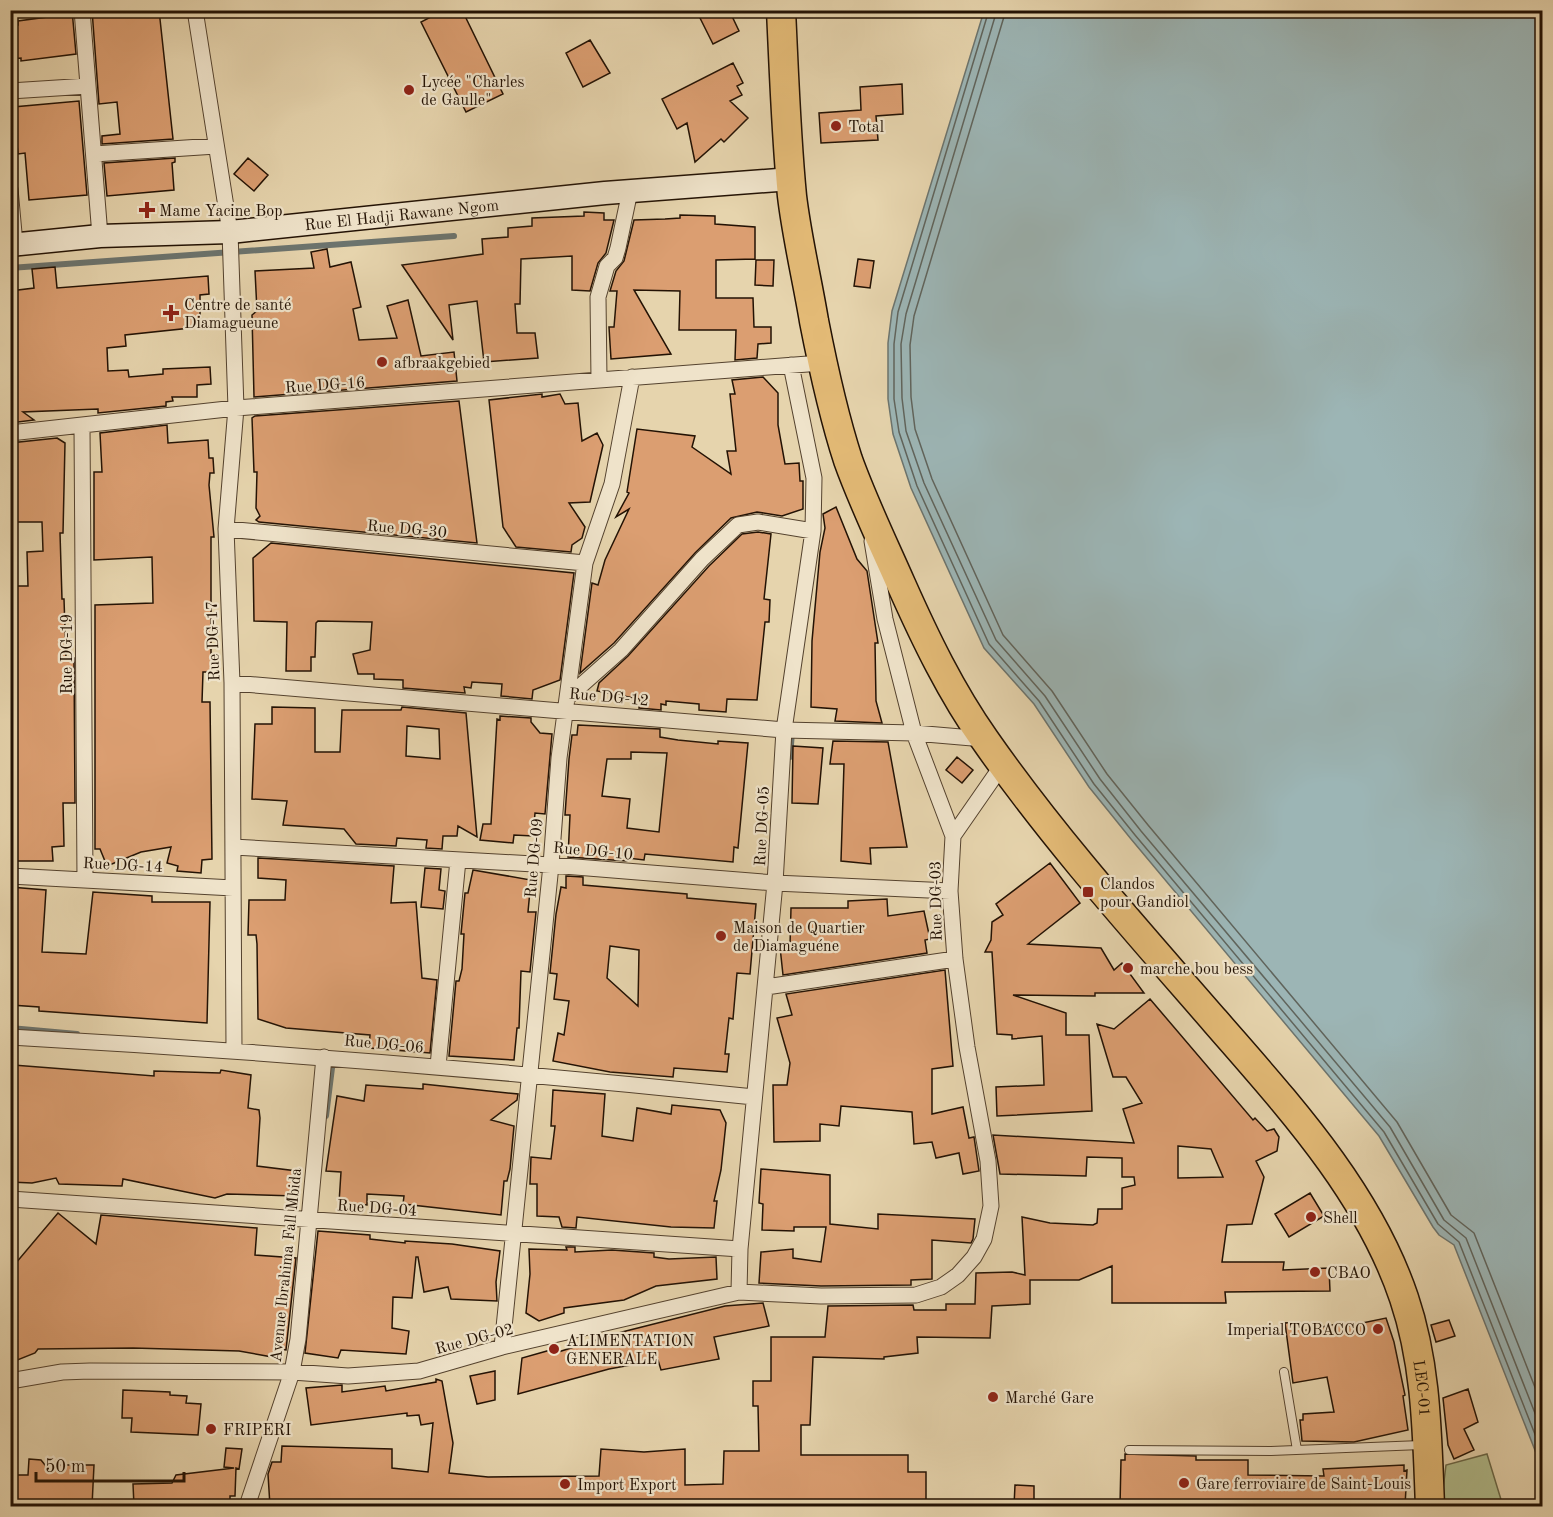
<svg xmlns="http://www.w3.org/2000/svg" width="1553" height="1517" font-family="'Old Standard TT',serif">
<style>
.green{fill:#b1bd8d;stroke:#6a6848;stroke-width:1.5}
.water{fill:#9cb5b5;stroke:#6c746e;stroke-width:1.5}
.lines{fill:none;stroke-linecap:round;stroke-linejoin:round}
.shore{stroke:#60645c;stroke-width:1.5}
.stream{stroke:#6c746e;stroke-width:6}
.building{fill:#db9e71;stroke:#231204;stroke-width:1.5;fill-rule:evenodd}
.lane-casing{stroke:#54422e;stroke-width:10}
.street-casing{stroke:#54422e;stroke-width:17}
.secondary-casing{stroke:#231204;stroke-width:25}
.highway-casing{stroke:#231204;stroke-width:31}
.lane{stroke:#efe3ca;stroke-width:8}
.street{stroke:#efe3ca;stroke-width:15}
.secondary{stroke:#efe3ca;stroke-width:22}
.highway{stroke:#e3ba76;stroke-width:28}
.poi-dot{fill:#8f2418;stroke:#efe3ca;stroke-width:2}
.labels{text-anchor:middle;stroke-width:4.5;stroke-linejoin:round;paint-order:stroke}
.poi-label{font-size:16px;fill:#231204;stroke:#efe3ca;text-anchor:start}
.street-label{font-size:16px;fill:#231204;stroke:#efe3ca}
</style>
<rect width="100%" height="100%" fill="#e6d4ad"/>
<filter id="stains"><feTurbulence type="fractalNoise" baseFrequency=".00333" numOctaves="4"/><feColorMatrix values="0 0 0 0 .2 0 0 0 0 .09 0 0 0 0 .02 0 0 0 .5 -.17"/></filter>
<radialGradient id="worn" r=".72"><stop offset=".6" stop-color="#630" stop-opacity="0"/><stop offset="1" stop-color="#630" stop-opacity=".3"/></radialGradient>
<path class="green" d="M1487 1454 1503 1506H1441L1446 1465Z"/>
<path class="water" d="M984 11H1542V1468L1454 1245 1439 1235 1433 1227 1379 1136 1131 839 1089 787 1034 704 984 648 911 488 893 434 888 399V343L892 311Z"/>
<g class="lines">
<path class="shore" d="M989 10 898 312 894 344V399L899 432 917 486 989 644 1039 701 1094 784 1135 835 1384 1132 1438 1224 1459 1242 1542 1452
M997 10 906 314 901 344 902 398 906 431 924 483 996 640 1045 696 1100 779 1141 831 1390 1127 1444 1220 1466 1238 1542 1431
M1006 10 914 316 910 345 911 397 915 429 932 479 1003 635 1052 691 1107 774 1148 825 1397 1122 1451 1215 1474 1233 1542 1405"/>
<path class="stream" d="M10 268 454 236
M790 757 792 732
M10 1028 77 1034
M326 1116 333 1060"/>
</g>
<path class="building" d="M61 10H72L76 54 21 61V58L10 59V26L18 25V21L62 15Z
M92 10H159L173 139 102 144V136L120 134 117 102 99 104Z
M444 10H462L503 94 466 112 421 22Z
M696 10H729L739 31 713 44Z
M590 40 610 73 583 87 566 53Z
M733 63 743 83 737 86 742 95 730 101 748 118 724 142 721 139 695 162 687 123 677 129 662 99Z
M902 84 903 114 876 116 878 140 821 143 819 113 861 110 860 87Z
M79 101 87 195 29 200 25 153 18 154 13 107Z
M175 158V162L172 163 174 190 107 196 104 163Z
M248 158 268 175 254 191 234 174Z
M584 212 604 213V220H614L606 253 598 263 590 291 572 290V256L521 259 520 304H515L517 333H535L538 358 484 362 477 301 449 305 453 340 402 265 483 254 482 239 508 237V228L532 226V218L584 216Z
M680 215 715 216V224L755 227V259L716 260V298H753L754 327H771V343L758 344 757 358 735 360 736 330H679L680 291 634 290 671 354 611 359 609 327H614L617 291H610L616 271 624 261 634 220 665 219 680 218Z
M327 249 330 267 351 262 361 307 353 309 359 340 397 338 387 306 408 300 421 356 454 352 457 381 254 397 252 315 257 311 255 271 314 268 311 252Z
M858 259 874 261 870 288 854 286Z
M756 260H774L773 286 755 285Z
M55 267 57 288 208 276 209 294 200 295V327L125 335 126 346 107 348 108 371 128 370 129 377 163 374V369L210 367 211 384 197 385V397H172L173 401 166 402V406L98 413V409L23 412 34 420 10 423V291L34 288 32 269Z
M763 377 778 393V425L785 464 799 463 800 481H803V509L782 516 757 512 731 518 695 553 614 643 580 673 592 583 598 585 605 560 629 509 616 517 629 493 627 492 637 429 695 436 692 447 731 474 727 451H736L730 394H735L732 380Z
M542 394V397L560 394 565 404 578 403 582 441 597 433 603 445 590 502 569 503 585 527 582 538 572 545 571 552 516 547 503 527 489 400Z
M459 401 477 543 259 522 256 520 260 516 256 508 257 472H254L252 418 255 416Z
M167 425 168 443 208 440 209 458H213L214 473H210L209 485 214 537H211V672H203L202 702H210L212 859 202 860 201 873 177 871 178 866 167 863 171 847 141 852 107 866 100 849H95V605L153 603 152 557 94 560V472H102L100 433Z
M57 438 65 443 63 533H60L62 599H64L66 658H74L75 803H63L64 846 52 847 53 861H10V586H28L27 552 43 551 42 522H10V443Z
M836 507 857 559 867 571 878 643H875L876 701 882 723 835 721 837 709 811 707 812 641 820 552 825 528 823 514Z
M758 532 771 534 764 599 770 600 769 622H765L757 700 727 699 726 712 699 710V704L666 701V705L661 704V710L639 708 640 699 597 691 599 683 628 656 709 566 742 534Z
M271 543 574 573 560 680 533 690 532 699 501 696 502 684 472 682 471 688 464 687 465 693 403 688V680L374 679V674H358L353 654 370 650 372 622 318 621 316 623 315 657H311V671H286L287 622 254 621 253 558Z
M272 707 315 708V752H340L342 710H401L402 707 466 713 477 837 458 826 457 836H443L442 849 426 848 427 840 397 838 396 846 356 844 344 829 283 825 287 801 252 799 255 724H272ZM407 726 439 729 440 759 406 756Z
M500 716 531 718V722L540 733 552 734 545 814 535 813 533 836 514 835 513 843 480 840 483 824H491L497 719 500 720Z
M578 725 660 729V737L678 740 718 744V741L748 743 738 848 734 847 733 862 645 854 644 860 628 858 627 861 568 857 570 815H565L569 759 572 735H577ZM631 752 667 753 659 832 627 828 630 799 602 796 607 759H631Z
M833 741 888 742 907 847 870 848 871 864 841 861 844 764H830Z
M793 746 823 748 818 804 792 803Z
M957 757 973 770 962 783 946 770Z
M258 858 394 866 391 903 416 902 422 978 437 980 430 1053 369 1048 370 1035 286 1028 258 1019 257 944 256 935H248L249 900H285L286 880 258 878Z
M1050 863 1080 903 1028 944 1101 948 1114 970 1122 963 1144 993H1095V996L1013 995 1066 1013V1035H1089L1092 1111 997 1116 996 1087 1044 1085 1042 1036 1012 1039V1035L997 1034 992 952H985L991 940 992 922 1003 915 996 904Z
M425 868 441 869 439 890 445 891 443 909 421 907Z
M473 870 531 880 528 912H536L530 972 521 971 519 1028H517L514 1060 449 1056 456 981H459L462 969 464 934H461L465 893H468Z
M566 876 583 877V885L687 894V898L756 904 750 974 737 973 733 1019 729 1018 725 1054H729L727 1072 674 1068 673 1077 610 1072 553 1061 558 1033 564 1035 569 1001 554 999 557 974 550 973 556 914 561 887 566 888ZM610 946 639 950 638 1006 607 978Z
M10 887 46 890 42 952 86 954 93 892 152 896V902H210L207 1023 39 1011V1007L11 1005Z
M887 899 888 916 924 911 930 939 925 940 927 953 783 975 780 947 790 946 791 908H848V901Z
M945 970 953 1066 932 1069V1114L963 1107 969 1138 974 1137 979 1171 963 1174 959 1153 936 1158 932 1142 914 1144 912 1112 841 1106 839 1126 820 1124V1141L774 1142 773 1085H787L790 1063 777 1018 792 1015 786 994Z
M1150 999 1253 1120 1255 1118 1267 1131 1274 1129 1279 1137 1277 1151 1256 1161 1264 1177 1252 1224 1227 1225 1222 1262H1284L1283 1270 1329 1268 1330 1291 1225 1292 1226 1303H1112V1266L1079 1280H1030V1304L992 1306 990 1338 917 1337 918 1353 884 1357V1359L813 1357 810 1425H801V1455H908V1472H926V1506H270L268 1474 272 1462H281L282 1446 392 1449V1468L428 1472 433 1423 421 1425 419 1415 407 1416V1413L311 1425 306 1388 342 1385V1392L385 1386 386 1391 436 1382V1379L442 1381 453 1443 449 1473 488 1477 599 1476 601 1449 644 1452 685 1449V1485L723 1484 724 1451H759L758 1406H753V1381H771V1337H825L828 1306 913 1305 914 1310H946V1304H975L976 1273 1012 1272 1025 1275 1022 1217 1050 1223 1093 1225 1097 1223 1098 1209H1122V1188L1135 1185 1134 1177H1122V1158L1087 1157 1086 1176 1000 1174 993 1135 1134 1143 1123 1109 1142 1103 1126 1077H1113L1097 1024 1114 1029ZM1178 1146 1211 1149 1223 1177 1178 1178Z
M13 1065 154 1076V1071L220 1073 221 1070 251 1075 248 1108 259 1110 260 1118 257 1166 297 1171 295 1196 227 1194 215 1198 123 1179 122 1186 59 1184 56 1178 32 1183 10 1182Z
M423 1084 518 1094 517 1100 491 1120 514 1126 510 1169 507 1181H504L501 1215 403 1204 404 1196 367 1194V1205L339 1203 341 1172 326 1171 337 1096 364 1101 366 1085 423 1089Z
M553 1090 605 1094 602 1136 633 1141 637 1108 671 1114 672 1105 720 1110 726 1123 721 1170 714 1201H717L714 1228 671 1227 577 1217 576 1228 562 1227 559 1217 537 1216V1184H530L531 1157 551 1159 555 1126H551Z
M761 1169 830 1175V1224L878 1229V1214L975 1219 973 1239 971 1243 932 1240V1279L911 1280V1285L821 1286 759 1283 761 1252 793 1249V1258L821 1262 826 1227H794V1231L762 1230 763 1204 759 1203Z
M1310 1193 1324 1216 1289 1237 1275 1214Z
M58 1213 96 1244 101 1215 257 1228 255 1255 296 1258 286 1350 279 1349 278 1358 239 1351 133 1348 38 1349 35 1353 10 1363V1270Z
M318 1231 370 1235V1239L405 1243V1241L452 1244 500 1251 496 1282 497 1301 451 1299 448 1287 424 1292 418 1257H416L412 1298 393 1297 392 1328 409 1331 406 1354 341 1350 338 1358 305 1353Z
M566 1247H575V1252L612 1250 654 1253V1257L669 1259 716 1257 717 1279 656 1286 624 1300 564 1308V1313L539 1321 526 1313 530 1274 529 1249 567 1250Z
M763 1303 769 1326 714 1337 719 1359 661 1370 658 1360 609 1369 518 1394 522 1358 554 1349 555 1353 622 1332 725 1306Z
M1386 1318 1394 1342 1405 1395 1403 1396 1408 1430 1354 1442 1302 1441 1300 1420H1303V1414L1334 1412 1327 1377 1293 1383 1285 1323 1300 1322 1301 1331 1343 1323V1327Z
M1449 1320 1455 1336 1436 1342 1431 1325Z
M495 1371V1400L477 1404 470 1376Z
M1468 1389 1478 1422 1464 1429 1474 1450 1454 1459 1448 1445 1443 1398Z
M123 1390 170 1392V1395L187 1396 186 1403 201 1404 198 1435 131 1432 132 1418H122Z
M226 1448 242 1449 239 1469 236 1468 235 1496H230V1506H134L133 1484 172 1483 176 1475 234 1468 224 1467Z
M1125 1454 1196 1456V1460H1248V1475L1324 1476 1323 1469 1404 1465V1471L1407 1470 1405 1506H1120L1121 1460H1125Z
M29 1459 41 1460 45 1465H94L92 1506H10V1475H28Z
M1015 1485 1034 1486V1506H1014Z"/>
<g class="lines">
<defs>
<path id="lane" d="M1284 1372 1297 1450
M1129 1450 1271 1451 1421 1445"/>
<path id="street" d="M82 10 100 236
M195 10 230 232 236 408 226 529 232 683 234 1050
M10 91 88 86
M94 154 216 146
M10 189 15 244
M599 380 598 297 607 266 615 258 618 248 630 191
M82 427 85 880
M10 433 236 408 821 363
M226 529 585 563
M232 683 784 730 914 733 984 739
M567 698 621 650 702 559 738 525 758 522 813 531
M953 836 1003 764
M233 847 551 865 775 883 950 891
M10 876 233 888
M766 987 955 959
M10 1037C259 1051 506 1071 754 1097
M438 1066 458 860
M10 1199 740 1249
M739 1292 740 1249 775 883 784 730 813 531 814 478 791 365
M502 1347 551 865 559 758 585 563 612 484 632 377
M10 1381 62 1372 90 1371 292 1372 348 1376 419 1371 502 1347 739 1292 821 1296 916 1295 941 1287 958 1275 974 1257 984 1239 991 1206 988 1161 967 1047 955 959 950 891 953 836 914 733 885 619 872 541
M247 1506 292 1372 298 1339 324 1057"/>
<g id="secondary">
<path id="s1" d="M10 245 100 236 230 232 605 193 791 179"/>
</g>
<g id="highway">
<path id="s2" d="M781 10C784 72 786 135 792 196 797 238 807 279 814 321 823 367 833 414 848 460 863 502 883 543 901 584 925 638 951 692 985 740 1054 839 1136 930 1215 1021 1287 1104 1368 1191 1404 1298 1427 1366 1427 1436 1430 1506"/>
</g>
</defs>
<use href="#lane" class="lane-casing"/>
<use href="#street" class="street-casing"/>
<use href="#secondary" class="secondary-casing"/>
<use href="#highway" class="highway-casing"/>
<use href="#lane" class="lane"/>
<use href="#street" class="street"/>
<use href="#secondary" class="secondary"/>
<use href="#highway" class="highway"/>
</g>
<g class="poi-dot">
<circle cx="409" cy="90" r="6"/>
<circle cx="836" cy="126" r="6"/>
<path d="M144 201h6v6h6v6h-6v6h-6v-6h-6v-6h6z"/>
<path d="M168 304h6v6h6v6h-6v6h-6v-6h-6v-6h6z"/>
<circle cx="382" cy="362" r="6"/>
<rect x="1082" y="886" width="12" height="12" rx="3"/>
<circle cx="721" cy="936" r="6"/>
<circle cx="1128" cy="968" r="6"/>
<circle cx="1311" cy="1217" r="6"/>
<circle cx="1315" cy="1272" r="6"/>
<circle cx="1378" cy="1329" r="6"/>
<circle cx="554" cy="1349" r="6"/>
<circle cx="993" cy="1397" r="6"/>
<circle cx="211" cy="1429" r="6"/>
<circle cx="1184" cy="1483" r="6"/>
<circle cx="565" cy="1484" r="6"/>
</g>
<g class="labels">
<g class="poi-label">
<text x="421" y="87">Lycée "Charles<tspan x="421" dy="18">de Gaulle"</tspan></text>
<text x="848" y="132">Total</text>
<text x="159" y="216">Mame Yacine Bop</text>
<text x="184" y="310">Centre de santé<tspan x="184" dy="18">Diamagueune</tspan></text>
<text x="394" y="368">afbraakgebied</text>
<text x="1100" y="889">Clandos<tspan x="1100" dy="18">pour Gandiol</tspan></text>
<text x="733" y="933">Maison de Quartier<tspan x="733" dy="18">de Diamaguéne</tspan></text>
<text x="1140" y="974">marche bou bess</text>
<text x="1323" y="1223">Shell</text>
<text x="1327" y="1278">CBAO</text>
<text x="1366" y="1335" text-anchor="end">Imperial TOBACCO</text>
<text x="566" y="1346">ALIMENTATION<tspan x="566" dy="18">GENERALE</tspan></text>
<text x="1005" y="1403">Marché Gare</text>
<text x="223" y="1435">FRIPERI</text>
<text x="1196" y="1489">Gare ferroviaire de Saint-Louis</text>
<text x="577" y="1490">Import Export</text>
</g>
<g class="street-label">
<text dy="6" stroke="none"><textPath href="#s1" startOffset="393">Rue El Hadji Rawane Ngom</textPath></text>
<text transform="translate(325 384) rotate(-4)" y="6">Rue DG-16</text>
<text transform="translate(407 528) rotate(5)" y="6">Rue DG-30</text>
<text transform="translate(212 641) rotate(-92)" y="6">Rue DG-17</text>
<text transform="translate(66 654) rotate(-90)" y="6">Rue DG-19</text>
<text transform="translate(609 696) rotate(5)" y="6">Rue DG-12</text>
<text transform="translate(761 826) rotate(-87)" y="6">Rue DG-05</text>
<text transform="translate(593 850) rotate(5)" y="6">Rue DG-10</text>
<text transform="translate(533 858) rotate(-85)" y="6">Rue DG-09</text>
<text transform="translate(123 864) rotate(3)" y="6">Rue DG-14</text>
<text transform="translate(935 901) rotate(-91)" y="6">Rue DG-03</text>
<text transform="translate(384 1043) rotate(5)" y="6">Rue DG-06</text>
<text transform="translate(377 1207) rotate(4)" y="6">Rue DG-04</text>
<text transform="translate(285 1265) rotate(-84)" y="6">Avenue Ibrahima Fall Mbida</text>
<text transform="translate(474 1338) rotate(-15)" y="6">Rue DG-02</text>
<text dy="6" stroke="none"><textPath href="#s2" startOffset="1562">LEC-01</textPath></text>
</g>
</g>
<rect width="1553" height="1517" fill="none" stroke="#e6d4ad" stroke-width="36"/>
<rect x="12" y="12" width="1529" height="1493" fill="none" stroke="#231204" stroke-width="3"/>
<rect x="18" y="18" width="1517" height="1481" fill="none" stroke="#231204" stroke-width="1.5"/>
<path d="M36 1472v9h148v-9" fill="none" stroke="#231204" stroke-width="3"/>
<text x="45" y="1472" font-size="18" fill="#231204" stroke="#efe3ca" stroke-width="4.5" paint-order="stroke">50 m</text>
<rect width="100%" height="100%" filter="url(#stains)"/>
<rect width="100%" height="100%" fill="url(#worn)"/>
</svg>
